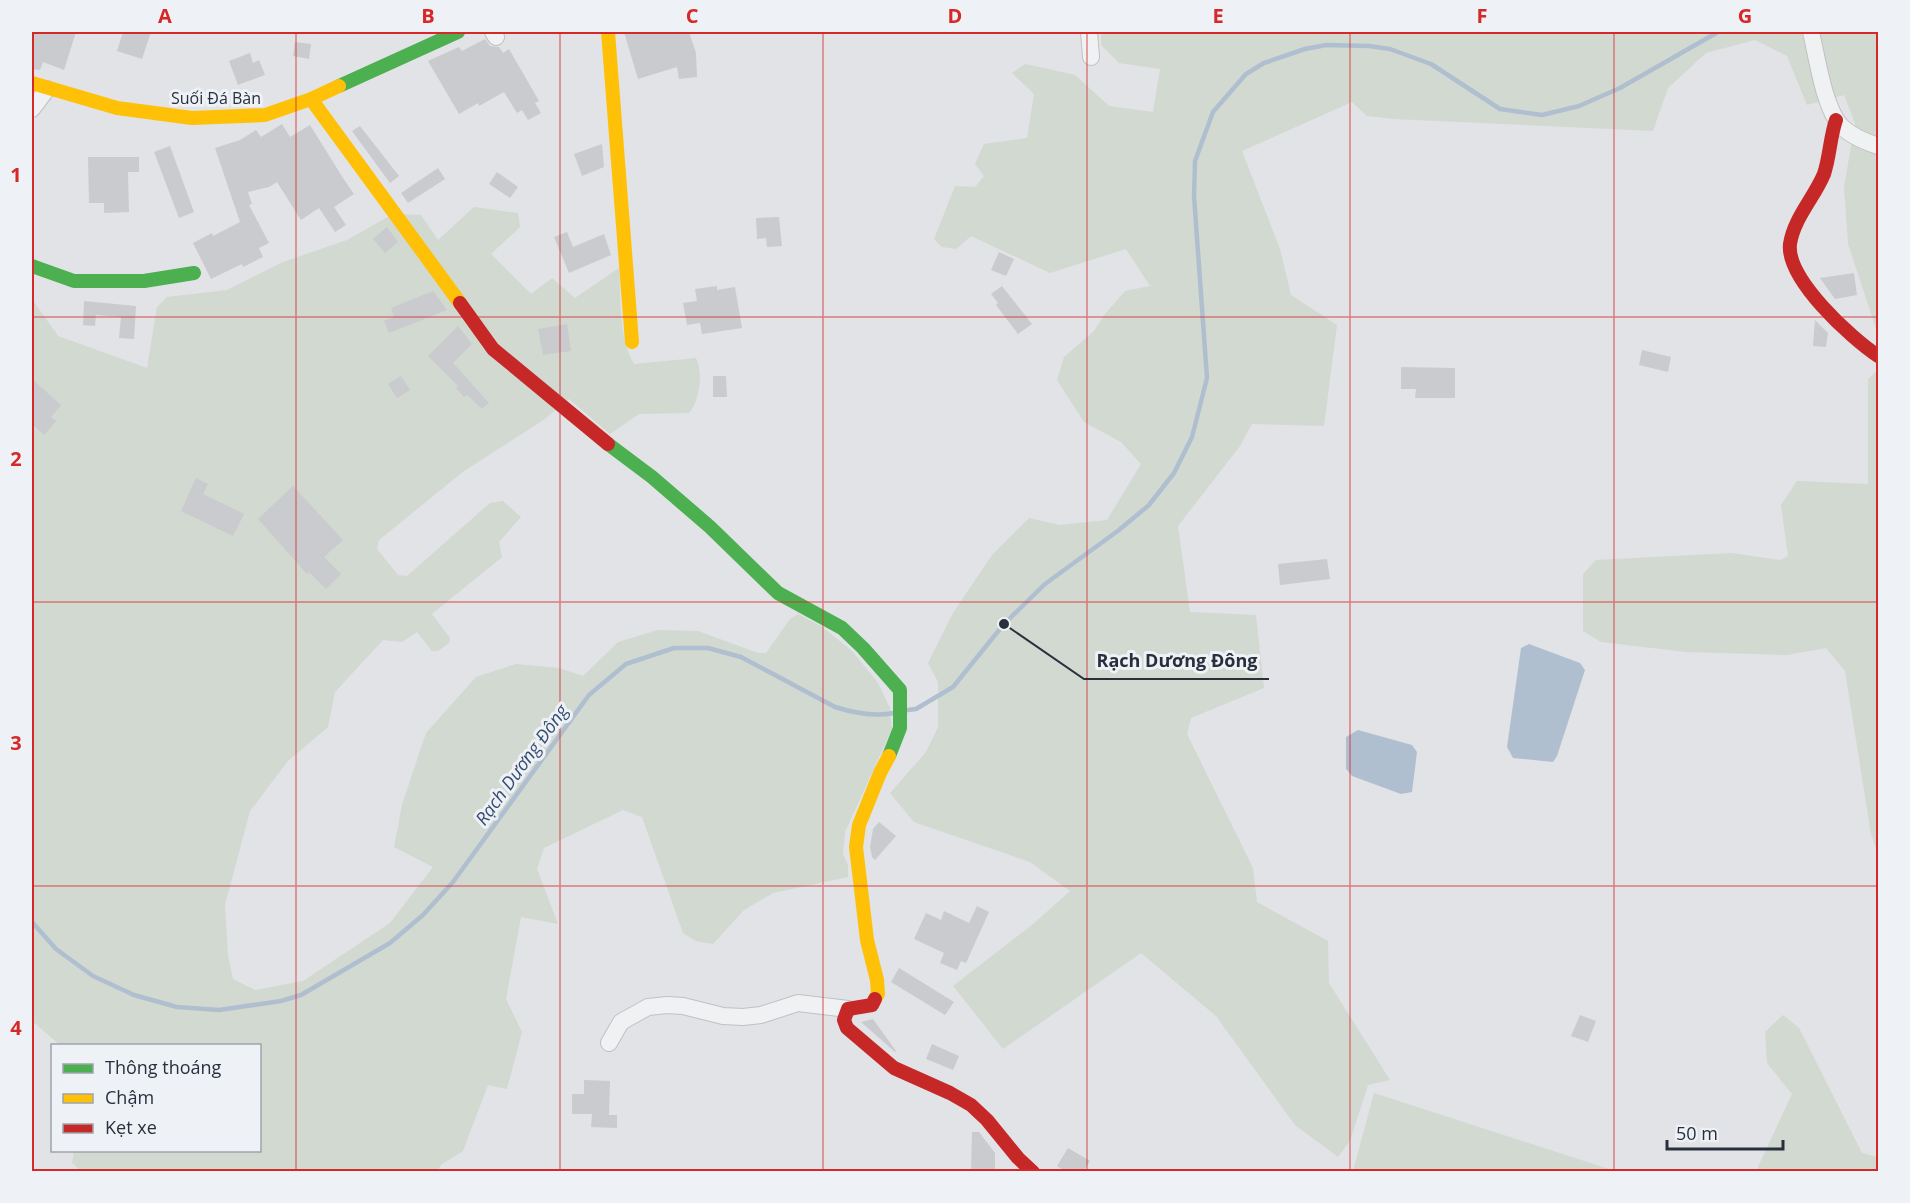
<svg xmlns="http://www.w3.org/2000/svg" width="1910" height="1203" font-family="'Open Sans',sans-serif">
<style>
.green{fill:#d1d9d1}
.water{fill:#b0bfd0}
.lines{fill:none;stroke-linecap:round;stroke-linejoin:round}
.stream{stroke:#b0bfd0;stroke-width:4.5}
.building{fill:#c9cbce}
.street-casing{stroke:#bfc1c4;stroke-width:18}
.street{stroke:#f0f1f2;stroke-width:16}
.fast{stroke:#4caf50;stroke-width:14}
.slow{stroke:#ffc107;stroke-width:14}
.jam{stroke:#c62828;stroke-width:14}
.grid{fill:none;stroke:#d62828;stroke-width:1.5;stroke-opacity:0.55}
.labels{text-anchor:middle;stroke-width:6;stroke-linejoin:round;paint-order:stroke}
.street-label{font-size:16px;fill:#28303e;stroke:#eef1f5}
.water-label{font-size:18px;font-style:italic;fill:#344d70;stroke:#eef1f5}
.leader{fill:none;stroke:#28303e;stroke-width:2}
.callout-dot{fill:#28303e;stroke:#eef1f5;stroke-width:2}
.callout-label{font-size:18px;text-anchor:middle;font-weight:bold;fill:#28303e;stroke:#eef1f5;stroke-width:6;stroke-linejoin:round;paint-order:stroke}
.neatline{fill:none;stroke:#d62828;stroke-width:2}
.grid-label{font-size:20px;text-anchor:middle;font-weight:bold;fill:#d62828}
</style>
<rect width="100%" height="100%" fill="#e1e3e6"/>
<path class="green" d="M1101 32H1878V335L1848 244 1844 187 1855 123 1844 95 1807 105 1787 56 1755 40 1706 53 1668 88 1653 131 1394 119 1367 116 1352 102 1242 151 1280 249 1291 295 1337 325 1324 426 1252 424 1240 446 1178 526 1190 612 1256 615 1264 688 1191 718 1187 734 1253 868 1257 902 1328 941 1329 983 1390 1080 1368 1085 1350 1141 1338 1157 1295 1125 1216 1016 1141 953 1003 1049 953 986 1032 925 1070 891 1030 862 914 822 890 793 926 752 938 727V682L928 663 953 613 992 555 1029 518 1059 525 1107 520 1141 464 1121 442 1084 422 1057 380 1064 357 1094 331 1105 314 1125 291 1150 286 1126 249 1050 273 971 236 956 249 942 247 934 239 955 186 975 187 984 176 975 164 984 144 1027 138 1034 94 1012 73 1025 64 1075 75 1109 106 1153 112 1160 69 1119 63 1101 45Z
M474 207 518 213 520 227 491 254 531 294 552 278 575 298 619 268C621 298 618 336 634 364L696 358C703 372 700 401 689 413L639 414 610 434 569 399 542 421 464 471 379 540 377 549 398 575 407 576 490 503 503 501 521 517 499 542 502 557 432 614 450 638 449 643 438 651H432L417 632 402 642 383 640 335 692 328 727 288 761 250 811 225 905 228 956 233 979 255 990 303 981 390 923 433 867 394 847 402 805 426 733 476 677 516 664 559 668 583 676 618 642 658 630 698 631 758 653H766L790 619 798 614 821 626 852 651 878 683 890 708 892 729 845 832 843 854 848 865V877L773 893 744 910 713 944 696 941 683 933 642 817 623 810 544 848 537 869 558 924 521 917 506 999 522 1032 507 1089 488 1085 463 1151 442 1164 437 1171H81L72 1163 74 1151 260 1150V1046L60 1045 32 1021V299L58 336 147 368 157 307 167 297 227 290 283 262 347 240 393 214 421 215 438 240Z
M1878 370V854L1871 834 1845 671 1826 648 1787 655 1686 652 1601 642 1583 631V574L1596 560 1731 553 1780 560 1788 556 1781 505 1797 481 1868 484V379Z
M1783 1015 1799 1028 1862 1153 1878 1157V1171H1759L1758 1167 1792 1094 1767 1063 1765 1032Z
M1374 1093 1615 1171H1353Z"/>
<path class="water" d="M1529 644 1580 663 1585 670 1557 756 1553 762 1513 758 1507 747 1521 648Z
M1358 730 1412 745 1417 752 1412 792 1401 794 1352 776 1346 769V737Z"/>
<g class="lines">
<path class="stream" d="M908 710 916 709 953 687 1004 624 1045 584 1119 530 1149 505 1174 473 1192 437 1207 378 1194 196 1195 161 1213 112 1246 74 1264 63 1305 49 1326 45 1369 46 1390 49 1431 64 1500 109 1542 115 1579 106 1620 88 1718 32
M32 922 56 949 93 976 134 995 177 1007 219 1010 281 1001 301 995 390 943 423 915 453 882 589 695 626 664 674 648H708L741 657 835 707C854 713 874 717 894 713"/>
</g>
<path class="building" d="M32 32H76L64 70 43 62 40 70 32 69Z
M123 32H151L142 59 117 51Z
M624 32H689L696 53 697 77 679 79 677 67 638 79Z
M485 39 490 46 499 47 503 53 509 49 539 101 535 103 541 113 528 120 522 110 517 113 504 92 479 106 478 103 459 114 428 61 459 47 462 51Z
M295 42 311 44 309 59 293 56Z
M250 53 253 63 259 60 265 75 238 85 229 61Z
M282 124 290 137 310 125 343 178 354 194 334 207 346 225 335 232 319 208 301 220 277 182 269 187 248 192 252 204 249 205 269 243 259 248 263 257 243 267 242 264 211 279 193 243 212 233 213 236 240 222 215 148 240 140 256 130 261 137Z
M360 126 399 176 390 183 352 131Z
M602 144 604 167 582 176 574 154Z
M170 146 194 212 179 218 154 152Z
M88 157H139V172H128L129 212 104 213V203H89Z
M438 168 445 179 408 203 401 193Z
M497 172 518 187 510 198 489 184Z
M779 217 782 246 767 247 766 238 757 239 756 218Z
M387 227 398 242 385 253 373 239Z
M567 232 573 247 604 234 611 255 569 273 554 237Z
M999 252 1014 259 1006 276 991 270Z
M1854 273 1857 295 1835 299 1820 278Z
M717 286V290L735 287 742 328 702 334 700 323 687 325 683 303 697 301 695 289Z
M1002 286 1032 324 1018 334 996 305 998 303 991 294Z
M433 291 447 310 389 333 384 321 394 317 391 308Z
M84 301 136 306 134 339 119 338 121 317 96 315 95 326 83 325Z
M1815 320 1828 333 1826 347 1813 346Z
M567 324 571 351 543 355 538 329Z
M458 326 472 344 453 363 489 403 482 409 467 395 464 397 456 388 458 386 428 356Z
M1642 350 1671 357 1668 372 1639 365Z
M1401 367 1455 368V398H1415L1416 389H1401Z
M401 376 410 390 397 398 388 384Z
M713 376H726L727 397H713Z
M32 379 61 405 51 417 56 421 44 435 32 424Z
M196 478 208 484 203 494 244 514 233 536 181 511Z
M293 486 343 540 324 557 341 574 326 589 309 572 307 574 258 519Z
M1327 559 1330 579 1280 585 1278 564Z
M879 822 896 836 875 860 872 857 870 847 873 829Z
M977 906 989 912 966 963 961 961 957 970 940 963 944 953 914 939 926 913 941 920 944 911 969 923Z
M899 968 954 1002 945 1015 891 982Z
M1580 1015 1596 1021 1588 1042 1571 1036Z
M873 1019 896 1051 895 1052 861 1022Z
M932 1044 959 1056 953 1070 926 1059Z
M584 1080 610 1081 609 1115H617V1128L591 1127 592 1114H572V1094H584Z
M972 1132H979L995 1153V1172H971Z
M1068 1148 1090 1161 1083 1172H1066L1057 1166Z"/>
<g class="lines">
<defs>
<path id="street" d="M493 32 496 37
M1089 32 1091 57
M1811 32C1817 57 1824 108 1841 126 1851 136 1866 142 1878 146
M32 109 47 89
M609 1043 621 1022 648 1007 667 1005 683 1006 723 1016 743 1017 761 1015 798 1003 848 1009"/>
</defs>
<use href="#street" class="street-casing"/>
<use href="#street" class="street"/>
<path class="fast" d="M339 86 458 32
M32 266 74 281H144L194 273
M608 444 652 477 710 527 778 593 842 628 863 648 900 690V728L889 756"/>
<path class="slow" d="M608 32 632 342
M32 83 117 108 192 118 265 115 311 99 339 86
M311 99 460 303
M875 999 878 994 877 980 867 940 856 847 859 825 880 773 889 756"/>
<path class="jam" d="M1836 120C1830 137 1830 156 1824 174 1814 198 1794 218 1790 244 1786 279 1851 338 1878 356
M460 303 493 349 608 444
M875 999 872 1005 848 1009 844 1020 847 1028 894 1068 950 1093 971 1105 987 1120 1018 1158 1033 1172"/>
</g>
<path class="grid" d="M296 32V1172M560 32V1172M823 32V1172M1087 32V1172M1350 32V1172M1614 32V1172M32 317H1878M32 602H1878M32 886H1878"/>
<g class="labels">
<g class="street-label">
<text x="216" y="104">Suối Đá Bàn</text>
</g>
<g class="water-label">
<text transform="translate(522 765) rotate(-54)" y="6">Rạch Dương Đông</text>
</g>
</g>
<path class="leader" d="M1004 624L1084 679H1269"/>
<circle class="callout-dot" cx="1004" cy="624" r="6"/>
<g class="callout-label">
<text x="1177" y="667">Rạch Dương Đông</text>
</g>
<rect width="1910" height="1203" fill="none" stroke="#eef1f5" stroke-width="66"/>
<rect x="51" y="1044" width="210" height="108" fill="#eef1f5" stroke="#9fa4ac" stroke-width="1.5"/>
<rect x="63" y="1064" width="30" height="9" fill="#4caf50" stroke="#9fa4ac" stroke-width="1.5"/>
<text x="105" y="1074" font-size="18" fill="#28303e">Thông thoáng</text>
<rect x="63" y="1094" width="30" height="9" fill="#ffc107" stroke="#9fa4ac" stroke-width="1.5"/>
<text x="105" y="1104" font-size="18" fill="#28303e">Chậm</text>
<rect x="63" y="1124" width="30" height="9" fill="#c62828" stroke="#9fa4ac" stroke-width="1.5"/>
<text x="105" y="1134" font-size="18" fill="#28303e">Kẹt xe</text>
<path d="M1667 1140v9h116v-9" fill="none" stroke="#28303e" stroke-width="3"/>
<text x="1676" y="1140" font-size="18" fill="#28303e" stroke="#eef1f5" stroke-width="4.5" paint-order="stroke">50 m</text>
<rect x="33" y="33" width="1844" height="1137" class="neatline"/>
<g class="grid-label">
<text x="165" y="23">A</text>
<text x="428" y="23">B</text>
<text x="692" y="23">C</text>
<text x="955" y="23">D</text>
<text x="1218" y="23">E</text>
<text x="1482" y="23">F</text>
<text x="1745" y="23">G</text>
<text x="16" y="182">1</text>
<text x="16" y="466">2</text>
<text x="16" y="750">3</text>
<text x="16" y="1035">4</text>
</g>
</svg>
